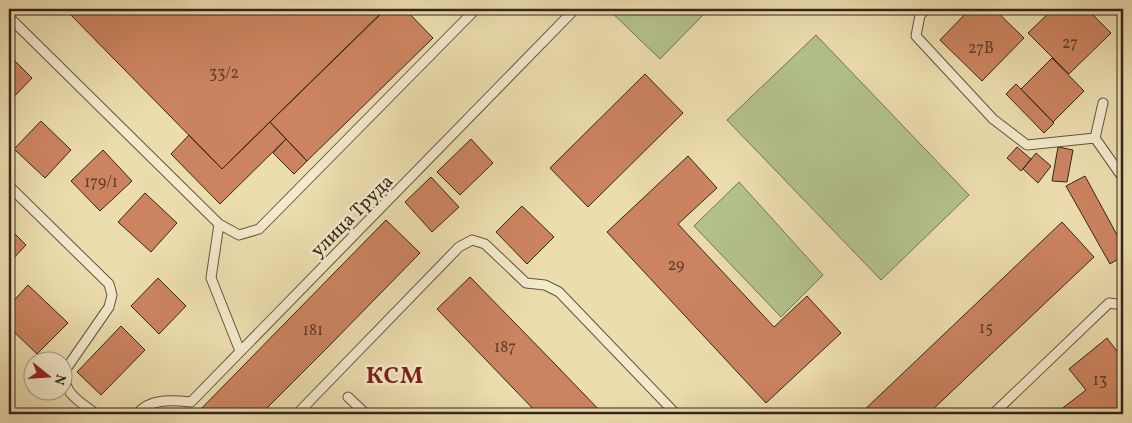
<svg xmlns="http://www.w3.org/2000/svg" width="1132" height="423" font-family="Vollkorn,serif">
<style>
.green{fill:#b3c28e;stroke:#747455}
.building{fill:#cc8460;stroke:#35261c}
.lines{fill:none;stroke-linecap:round;stroke-linejoin:round}
.service-casing{stroke:#635441;stroke-width:11}
.service{stroke:#f3e9cb;stroke-width:9}
.labels{text-anchor:middle;stroke-width:5;stroke-linejoin:round;paint-order:stroke}
.number-label{font-size:16px;fill:#5b3e2d}
.street-label{font-size:19px;fill:#35261c;stroke:#f3e9cb}
.district-label{font-size:24px;font-weight:bold;letter-spacing:1px;fill:#7a1f14;stroke:#f3e9cb}
</style>
<rect width="100%" height="100%" fill="#ecddaf"/>
<filter id="stains"><feTurbulence type="fractalNoise" baseFrequency=".004" numOctaves="4"/><feColorMatrix values="0 0 0 0 .2 0 0 0 0 .09 0 0 0 0 .02 0 0 0 .5 -.17"/></filter>
<radialGradient id="worn" r=".72"><stop offset=".6" stop-color="#630" stop-opacity="0"/><stop offset="1" stop-color="#630" stop-opacity=".3"/></radialGradient>
<path class="green" d="M608 9H709L660 59Z
M816 35 969 195 881 280 727 120Z
M739 182 823 275 781 317 694 226Z"/>
<path class="building" d="M65 9H385L222 169Z
M386 9H405L433 38 307 161 270 122Z
M970 9H994L1024 38 982 81 940 40Z
M1053 9H1087L1111 33 1069 74 1028 33Z
M9 55 32 78 9 102Z
M1052 58 1084 91 1053 122 1021 89Z
M645 74 683 113 588 207 550 168Z
M1016 84 1054 123 1044 133 1006 94Z
M41 121 71 150 45 178 14 149Z
M270 122 286 139 220 204 171 154 189 135 222 169Z
M286 139 307 161 294 174 273 153Z
M471 139 493 163 460 195 437 172Z
M1017 147 1031 159 1021 171 1007 158Z
M1058 147 1073 150 1067 182 1052 181Z
M103 150 132 181 100 211 71 181Z
M1036 153 1051 166 1038 183 1023 169Z
M688 156 717 188 678 224 774 327 807 296 841 333 766 403 607 232Z
M1085 176 1123 246V256L1110 264 1066 186Z
M431 177 459 207 432 232 405 202Z
M145 193 177 223 151 252 118 222Z
M522 206 554 237 527 264 496 232Z
M386 220 420 253 328 347 261 414H196Z
M1062 222 1094 257 968 376 928 414H860Z
M11 230 26 245 9 263V233Z
M470 277 555 364 603 414H538L437 309Z
M158 278 186 306 159 334 131 306Z
M28 285 68 323 37 354 9 327V306Z
M121 326 145 350 101 395 77 372Z
M1107 338 1123 359V414H1055L1086 390 1069 369Z"/>
<g class="lines">
<defs>
<path id="service" d="M926 9 920 15 916 36 993 119 1027 145 1095 138
M9 17 219 224 239 235 259 229 476 9
M1103 103 1095 138 1123 178
M9 186 109 284 112 295 109 307 66 369C60 392 80 402 96 414
M219 224 211 278 240 351
M348 397 366 414
M137 414C150 398 172 400 191 402L575 9
M297 414 459 247 472 240 485 244 526 283 545 285 559 292 676 414
M993 414 1109 303 1123 305"/>
</defs>
<use href="#service" class="service-casing"/>
<use href="#service" class="service"/>
</g>
<g class="labels">
<g class="number-label">
<text x="1070" y="48">27</text>
<text x="981" y="53">27В</text>
<text x="224" y="78">33/2</text>
<text x="101" y="187">179/1</text>
<text x="676" y="270">29</text>
<text x="986" y="333">15</text>
<text x="313" y="335">181</text>
<text x="505" y="352">187</text>
<text x="1100" y="385">13</text>
</g>
<g class="street-label">
<text transform="translate(351 215) rotate(-45)" y="7">улица Труда</text>
</g>
<g class="district-label">
<text x="395" y="383">КСМ</text>
</g>
</g>
<rect width="1132" height="423" fill="none" stroke="#ecddaf" stroke-width="30"/>
<rect x="10" y="10" width="1112" height="403" fill="none" stroke="#35261c" stroke-width="2.5"/>
<rect x="15" y="15" width="1102" height="393" fill="none" stroke="#35261c"/>
<g transform="translate(48 376) rotate(107)"><circle r="24" fill="#f3e9cb" stroke="#a79b85"/>
<path d="M0-4L9 19L0 12L-9 19Z" fill="#8f2418"/>
<text y="-8" font-size="14" font-weight="bold" text-anchor="middle" fill="#35261c">N</text>
</g>
<rect width="100%" height="100%" filter="url(#stains)"/>
<rect width="100%" height="100%" fill="url(#worn)"/>
</svg>
